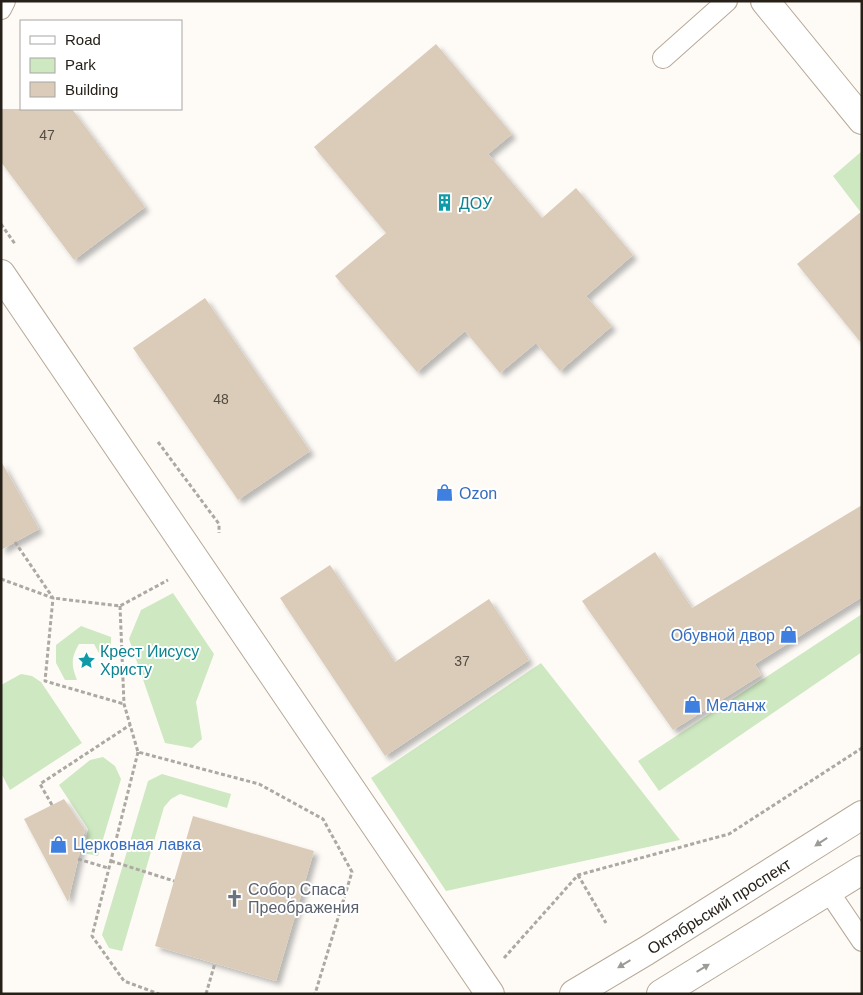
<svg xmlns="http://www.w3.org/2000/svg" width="863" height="995" font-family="Arial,sans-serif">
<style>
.green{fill:#cee8c1}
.building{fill:#dbccb9;filter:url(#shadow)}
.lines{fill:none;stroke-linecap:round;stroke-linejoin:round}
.service-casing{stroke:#b8a997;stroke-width:22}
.minor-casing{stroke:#b8a997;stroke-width:30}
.primary-casing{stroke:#b8a997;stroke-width:30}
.path{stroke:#aca8a2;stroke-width:3;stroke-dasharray:4 2.5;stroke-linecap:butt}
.service{stroke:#fff;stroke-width:20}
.minor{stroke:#fff;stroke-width:28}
.primary{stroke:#fff;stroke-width:28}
.oneway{fill:#9d9b98}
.labels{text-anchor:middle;stroke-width:4;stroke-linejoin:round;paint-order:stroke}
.number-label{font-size:14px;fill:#534b41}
.culture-label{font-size:16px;fill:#0d838f;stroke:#fff;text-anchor:start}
.shop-label{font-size:16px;fill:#366cbe;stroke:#fff;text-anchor:start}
.worship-label{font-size:16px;fill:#5b616d;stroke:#fff;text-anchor:start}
.street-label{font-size:16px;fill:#262019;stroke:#fff}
</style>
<defs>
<filter id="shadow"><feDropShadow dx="4.5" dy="4.5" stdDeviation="2.5" flood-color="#0004"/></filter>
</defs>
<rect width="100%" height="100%" fill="#fefbf7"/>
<path class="green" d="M862 151V214L833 176Z
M173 593 214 654 196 702 202 739 192 748 165 743 129 639 141 610Z
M862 614V652L659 791 638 761Z
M81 626 111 637V656L100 655 94 644H79C71 658 71 665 77 680H65L56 663V645Z
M541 663 680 840 446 891 371 778Z
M21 674 32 676 41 682 82 743 10 790 1 773V685Z
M103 757 115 766 121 779 98 856 83 853 88 829 59 785 90 760Z
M162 774 231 794 227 808 180 794 171 799 164 807 122 951 109 948 102 935 148 781Z"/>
<path class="building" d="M436 44 512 134 488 154 542 218 576 188 633 255 586 296 612 326 560 371 536 343 500 373 465 331 417 372 335 276 386 233 314 147Z
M1 109H72L145 207 74 260 1 162Z
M862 211V344L797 264Z
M205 298 310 451 238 500 133 348Z
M1 461 39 529 1 550Z
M862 505V597L755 664 761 675 673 730 582 601 655 552 692 608Z
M330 565 395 662 489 599 529 660 385 756 280 598Z
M64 799 85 830 68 902 24 819Z
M193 816 314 851 276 981 155 946Z"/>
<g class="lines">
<defs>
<path id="service" d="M1 9 5 1
M663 58 727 1
M829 892 862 941"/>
<path id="minor" d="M765 1 862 120
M1 274 490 994"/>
<path id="primary" d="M574 994 646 951 862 815
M661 994 862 870"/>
</defs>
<use href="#service" class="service-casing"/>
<use href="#minor" class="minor-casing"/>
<use href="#primary" class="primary-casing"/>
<path class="path" d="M1 224 15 244
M158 442 219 524V533
M15 542 53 598 45 681 124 704
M1 579 53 598 120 606 168 580
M120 606 124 704 138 752 259 784 323 819 352 872 315 994
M138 752 92 936 124 981 159 994
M52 805 40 784 130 725
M78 859 108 868
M111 861 174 881
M578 875 606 923
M504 958 578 875 729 834 862 748
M206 994 215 963"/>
<use href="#service" class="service"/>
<use href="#minor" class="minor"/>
<use href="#primary" class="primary"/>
</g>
<defs><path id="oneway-solid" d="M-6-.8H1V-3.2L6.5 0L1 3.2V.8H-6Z" transform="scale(1.25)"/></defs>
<g class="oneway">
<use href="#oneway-solid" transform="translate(821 842) rotate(147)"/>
<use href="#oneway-solid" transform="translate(624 964) rotate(149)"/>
<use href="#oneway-solid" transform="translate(703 968) rotate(-31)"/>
</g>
<defs>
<symbol id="building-bare" viewBox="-9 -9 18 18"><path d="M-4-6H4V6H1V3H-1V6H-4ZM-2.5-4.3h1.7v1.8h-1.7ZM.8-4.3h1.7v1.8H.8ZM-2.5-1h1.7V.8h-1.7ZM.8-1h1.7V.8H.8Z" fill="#0f9aa8" stroke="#fff" stroke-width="2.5" paint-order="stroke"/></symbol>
<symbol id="shop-bare" viewBox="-9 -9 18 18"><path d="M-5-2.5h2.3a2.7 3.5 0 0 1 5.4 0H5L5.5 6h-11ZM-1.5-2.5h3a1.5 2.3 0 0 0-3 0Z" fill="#3f7fe0" stroke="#fff" stroke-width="2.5" paint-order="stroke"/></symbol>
<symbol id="sight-bare" viewBox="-9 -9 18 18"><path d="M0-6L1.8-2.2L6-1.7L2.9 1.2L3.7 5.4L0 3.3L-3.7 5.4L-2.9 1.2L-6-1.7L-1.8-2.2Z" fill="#0f9aa8" stroke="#fff" stroke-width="2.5" paint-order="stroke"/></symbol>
<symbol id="church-bare" viewBox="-9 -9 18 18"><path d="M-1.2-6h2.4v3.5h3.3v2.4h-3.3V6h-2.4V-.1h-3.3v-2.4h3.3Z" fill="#6b7280" stroke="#fff" stroke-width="2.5" paint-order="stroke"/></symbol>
</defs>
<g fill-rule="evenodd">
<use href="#building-bare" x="432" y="190" width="25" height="25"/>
<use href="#shop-bare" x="432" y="480" width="25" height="25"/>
<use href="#shop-bare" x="776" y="622" width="25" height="25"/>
<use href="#sight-bare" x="74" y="648" width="25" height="25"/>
<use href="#shop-bare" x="680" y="692" width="25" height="25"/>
<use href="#shop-bare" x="46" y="832" width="25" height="25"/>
<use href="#church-bare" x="222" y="886" width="25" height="25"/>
</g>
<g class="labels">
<g class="number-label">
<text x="47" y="140">47</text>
<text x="221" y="404">48</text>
<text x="462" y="666">37</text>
</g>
<g class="culture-label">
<text x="459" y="209">ДОУ</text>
<text x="100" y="657">Крест Иисусу<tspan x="100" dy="18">Христу</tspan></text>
</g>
<g class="shop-label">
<text x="459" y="499">Ozon</text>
<text x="775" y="641" text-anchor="end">Обувной двор</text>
<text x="706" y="711">Меланж</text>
<text x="73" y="850">Церковная лавка</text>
</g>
<g class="worship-label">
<text x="248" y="895">Собор Спаса<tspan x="248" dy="18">Преображения</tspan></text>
</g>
<g class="street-label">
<text transform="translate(719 906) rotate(-32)" y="6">Октябрьский проспект</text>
</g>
</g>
<rect width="863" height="995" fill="none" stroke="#262019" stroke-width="5"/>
<rect x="20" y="20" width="162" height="90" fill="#ffffff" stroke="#a8a6a3"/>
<rect x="30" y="36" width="25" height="8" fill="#ffffff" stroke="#a8a6a3"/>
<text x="65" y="45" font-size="15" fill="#262019">Road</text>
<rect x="30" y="58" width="25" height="15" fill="#cee8c1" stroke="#a8a6a3"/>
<text x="65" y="70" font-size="15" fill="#262019">Park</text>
<rect x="30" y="82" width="25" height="15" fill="#dbccb9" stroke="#a8a6a3"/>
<text x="65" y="95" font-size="15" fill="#262019">Building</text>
</svg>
